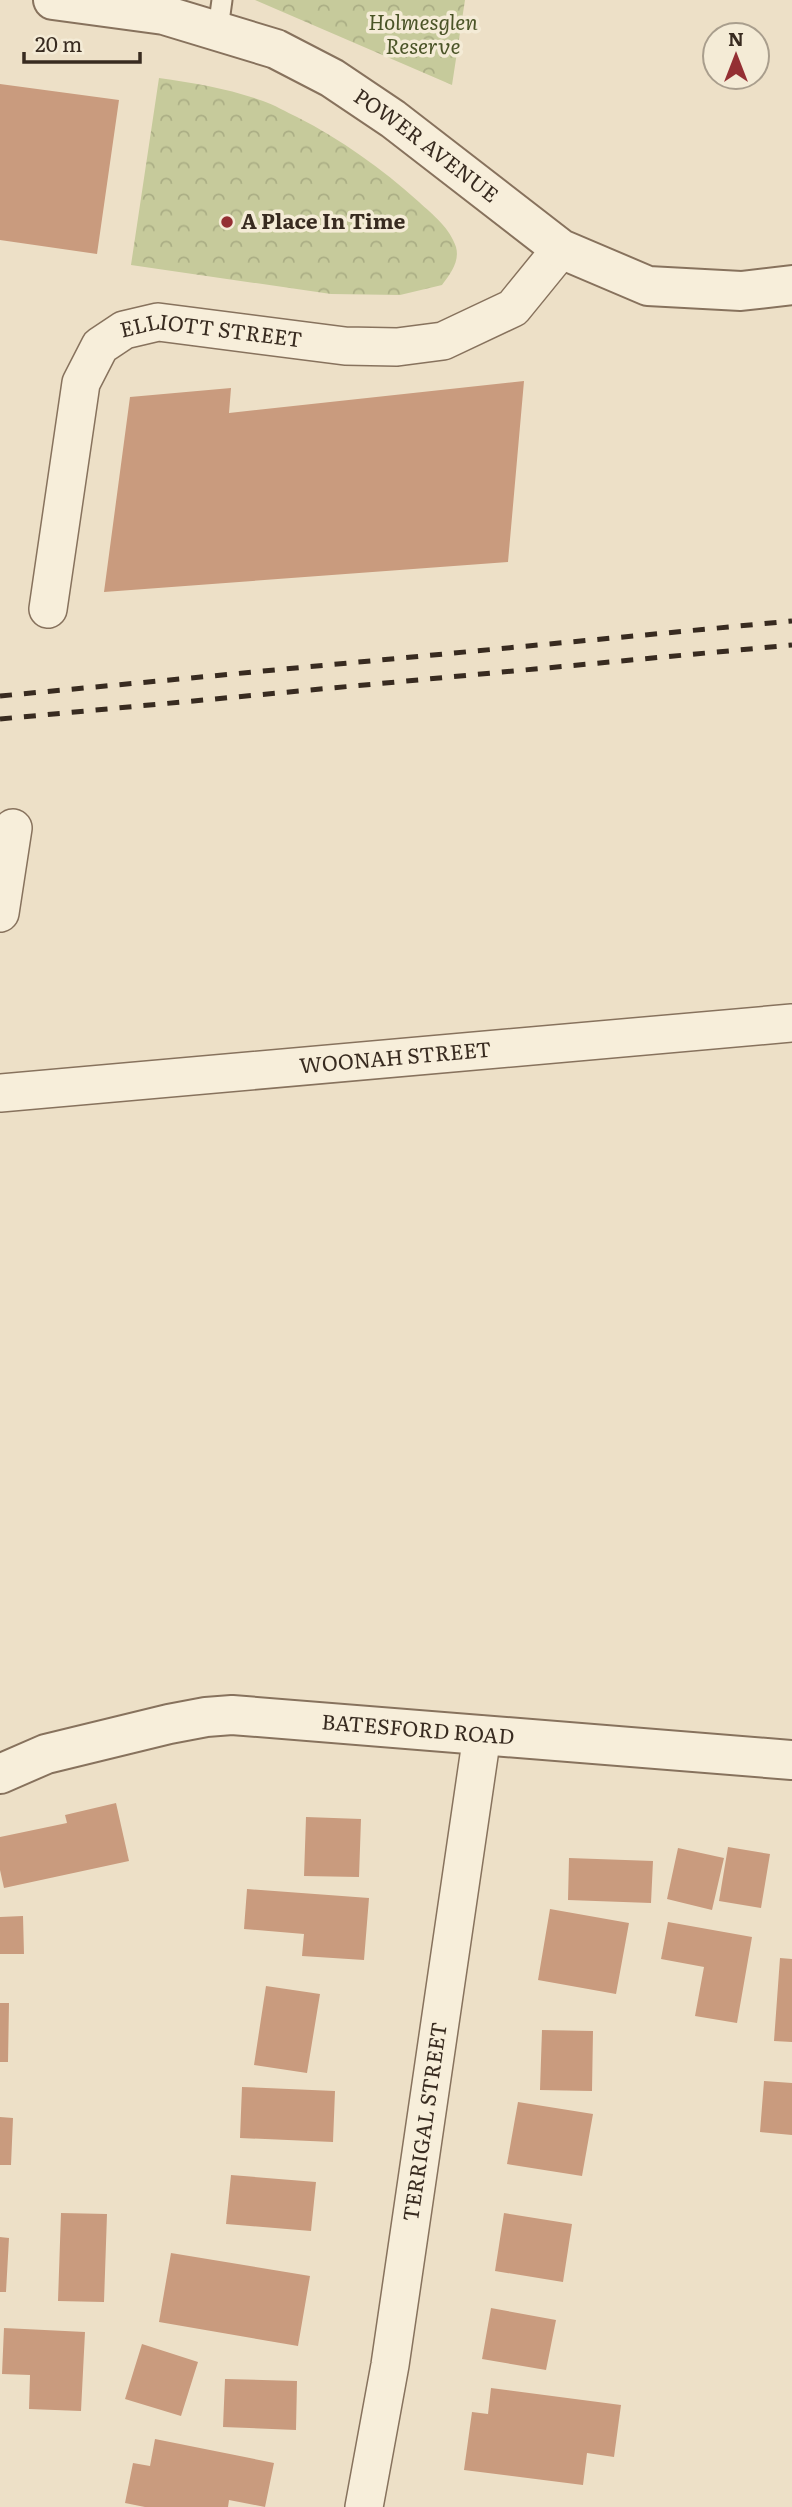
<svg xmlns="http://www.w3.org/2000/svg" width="792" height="2507" font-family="Literata,serif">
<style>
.forest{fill:url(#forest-crowns)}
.building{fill:#c99b7e}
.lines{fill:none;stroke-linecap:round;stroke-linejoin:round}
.service-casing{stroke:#87725d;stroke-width:23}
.minor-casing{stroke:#87725d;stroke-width:40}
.tertiary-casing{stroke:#87725d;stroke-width:42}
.service{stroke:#f7eeda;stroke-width:19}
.minor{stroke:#f7eeda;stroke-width:37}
.tertiary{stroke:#f7eeda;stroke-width:38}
.rail{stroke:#382b20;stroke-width:5;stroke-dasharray:12 12;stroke-linecap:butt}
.poi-dot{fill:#942f33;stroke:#f4ebd6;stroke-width:2.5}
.labels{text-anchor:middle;stroke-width:7;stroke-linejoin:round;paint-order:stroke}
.park-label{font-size:21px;font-style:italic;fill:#4a5427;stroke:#f4ebd6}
.street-label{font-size:21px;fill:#382b20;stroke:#f4ebd6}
.poi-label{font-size:21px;font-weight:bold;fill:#382b20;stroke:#f4ebd6;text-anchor:start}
</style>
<defs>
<pattern id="forest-crowns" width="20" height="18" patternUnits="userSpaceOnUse" patternTransform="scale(1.75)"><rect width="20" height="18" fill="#c6ca9b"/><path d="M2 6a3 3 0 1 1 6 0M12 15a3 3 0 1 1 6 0" fill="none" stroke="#abae85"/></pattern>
</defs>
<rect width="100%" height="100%" fill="#ede0c7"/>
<path class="forest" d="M255 0H465L452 85Z
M159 78C194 83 230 89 263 101 275 105 286 112 297 117 342 140 381 168 419 202 433 215 450 228 456 247 460 262 450 274 442 285L400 295 331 294 131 265Z"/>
<path class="building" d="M0 84 119 100 97 254 0 240Z
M524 381 508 562 104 592 130 397 231 388 229 413Z
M116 1803 129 1861 4 1888 0 1870V1837L67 1823 65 1815Z
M306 1817 361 1819 359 1877 304 1876Z
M728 1847 770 1854 761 1908 719 1901Z
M678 1848 724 1858 712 1910 667 1899Z
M569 1858 653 1861 651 1903 568 1900Z
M247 1889 369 1898 364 1960 302 1956 304 1934 244 1929Z
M550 1909 629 1923 616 1994 538 1980Z
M23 1916 24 1954H0V1917Z
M668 1922 752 1937 737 2023 695 2016 704 1967 661 1959Z
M780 1958 792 1959V2042L774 2041Z
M266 1986 320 1994 307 2073 254 2065Z
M0 2003H9L8 2062H0Z
M542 2030 593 2031 592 2091 540 2090Z
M764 2081 792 2083V2135L760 2132Z
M242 2087 335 2091 333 2142 240 2138Z
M518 2102 593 2114 582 2176 507 2164Z
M0 2117 13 2118 11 2165H0Z
M231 2175 316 2182 311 2231 226 2224Z
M61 2213 107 2214 104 2302 58 2301Z
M504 2213 572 2224 563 2282 495 2271Z
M0 2237 9 2238 6 2292H0Z
M171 2253 310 2276 298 2346 159 2322Z
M491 2308 556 2320 546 2370 482 2359Z
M4 2328 85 2332 81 2411 29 2409 30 2375 2 2374Z
M142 2344 198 2362 181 2416 125 2399Z
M225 2379 297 2381 296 2430 223 2427Z
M491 2388 621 2405 614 2457 587 2453 583 2485 464 2470 472 2412 488 2414Z
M155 2439 274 2463 265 2507 229 2500 228 2507H145L125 2503 133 2463 150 2466Z"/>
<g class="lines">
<defs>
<path id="service" d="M218 29 222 0"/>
<g id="minor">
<path id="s1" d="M48 609 81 383 100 346 124 330 158 322 345 346 397 347 443 341 513 308 561 249"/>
<path d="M0 913 13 828"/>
<path id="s2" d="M0 1093 792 1023"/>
<path id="s3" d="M364 2507 390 2365 482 1735"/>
</g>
<g id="tertiary">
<path id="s4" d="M53 0 164 15 276 49 332 78 393 119 561 249 648 286 741 291 792 285"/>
<path id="s5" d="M0 1774 46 1754 169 1724 206 1717 232 1715 792 1760"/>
</g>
</defs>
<use href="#service" class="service-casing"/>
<use href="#minor" class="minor-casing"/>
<use href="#tertiary" class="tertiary-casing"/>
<use href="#service" class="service"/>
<use href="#minor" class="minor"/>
<use href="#tertiary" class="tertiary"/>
<path class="rail" d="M0 696 792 621
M0 719 792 645"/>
</g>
<circle class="poi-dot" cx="227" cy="222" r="7"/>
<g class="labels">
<g class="park-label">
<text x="423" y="30">Holmesglen<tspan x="423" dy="24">Reserve</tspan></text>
</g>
<g class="street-label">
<text dy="7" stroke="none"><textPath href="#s4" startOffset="408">POWER AVENUE</textPath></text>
<text dy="7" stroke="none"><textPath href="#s1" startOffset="387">ELLIOTT STREET</textPath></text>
<text dy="7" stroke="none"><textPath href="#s2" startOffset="397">WOONAH STREET</textPath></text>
<text dy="7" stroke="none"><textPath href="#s5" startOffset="427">BATESFORD ROAD</textPath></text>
<text dy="7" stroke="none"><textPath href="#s3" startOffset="390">TERRIGAL STREET</textPath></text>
</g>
<g class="poi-label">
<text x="241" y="229">A Place In Time</text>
</g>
</g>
<g transform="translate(736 56)"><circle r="33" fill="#f4ebd6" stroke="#a99e8d" stroke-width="2"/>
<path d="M0-5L12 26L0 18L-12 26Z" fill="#942f33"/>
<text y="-10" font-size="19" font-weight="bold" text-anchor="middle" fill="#382b20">N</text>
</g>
<path d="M24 52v10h116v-10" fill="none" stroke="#382b20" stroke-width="3.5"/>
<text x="35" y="52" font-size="21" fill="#382b20" stroke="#f4ebd6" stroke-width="5" paint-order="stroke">20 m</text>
</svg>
